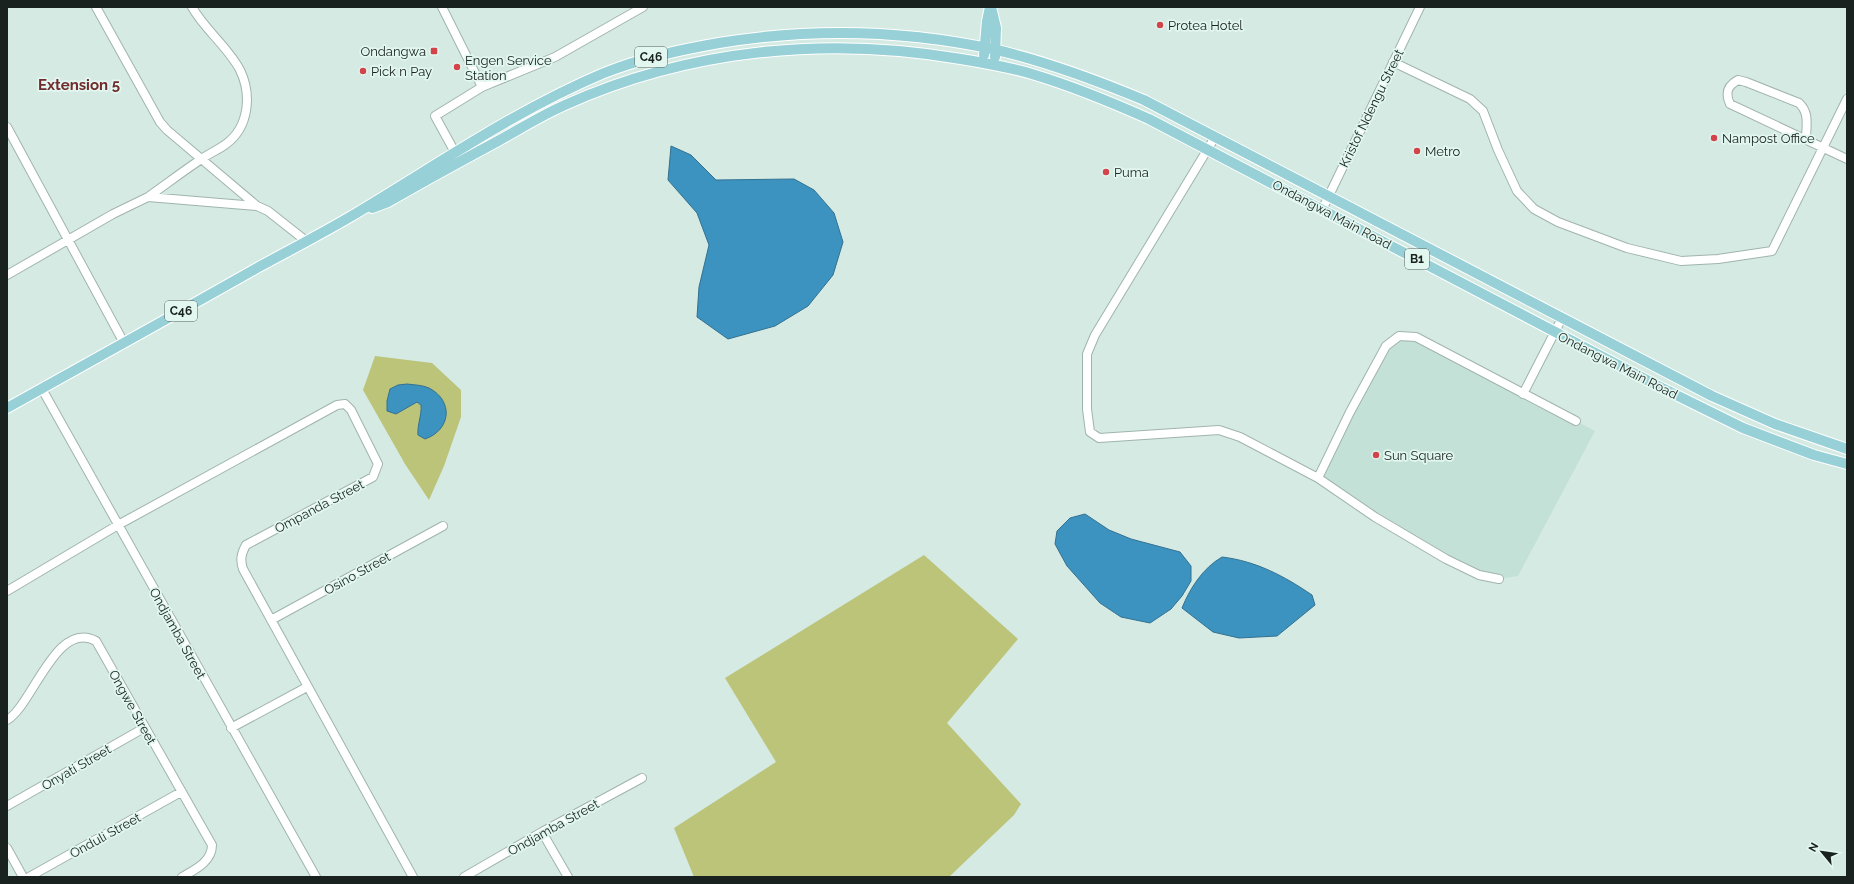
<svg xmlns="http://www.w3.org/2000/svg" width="1854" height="884" font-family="Raleway,sans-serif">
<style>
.built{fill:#c4e1d7}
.green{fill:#bcc47a}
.water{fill:#3d93c0;stroke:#327190}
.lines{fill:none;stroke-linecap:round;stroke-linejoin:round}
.minor-casing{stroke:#a0b4ad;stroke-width:10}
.major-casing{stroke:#fff;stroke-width:12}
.minor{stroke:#fff;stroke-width:8}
.major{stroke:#97d0d6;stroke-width:10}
.poi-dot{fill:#d3434a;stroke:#e2f7f0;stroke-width:1.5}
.labels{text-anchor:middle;stroke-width:3.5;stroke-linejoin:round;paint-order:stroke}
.shield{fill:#e2f7f0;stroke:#56625e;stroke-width:1}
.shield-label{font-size:12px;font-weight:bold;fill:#1a221f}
.poi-label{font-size:13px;fill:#1a221f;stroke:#e2f7f0;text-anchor:start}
.street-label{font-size:13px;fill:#1a221f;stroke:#e2f7f0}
.quarter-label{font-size:15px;font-weight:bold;fill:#722b2c;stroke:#e2f7f0}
</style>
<rect width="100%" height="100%" fill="#d5eae3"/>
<path class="built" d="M1399 336 1416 337 1595 431 1518 576 1499 579 1446 559 1318 478 1386 346Z"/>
<path class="green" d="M375 356 432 363 461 390V417L444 466 429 500 405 464 363 390Z
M924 555 1018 639 947 723 1021 804 1014 815 949 877H694L674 828 776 762 725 678Z"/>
<path class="water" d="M671 146 691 155 716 180 794 179 814 190 834 213 843 242 833 275 808 306 775 326 728 339 697 317 699 287 709 245 697 213 668 180Z
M407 384C415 385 422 385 429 388 454 401 451 430 425 439L418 435C417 425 422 415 421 405L417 402 396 414 387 411V401L390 389 398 385Z
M1085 514 1109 530 1131 539 1180 552 1191 566V581L1182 596 1171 609 1150 623 1121 617 1100 603 1067 566 1055 544 1057 531 1070 518Z
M1222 557C1256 561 1284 576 1312 595L1315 605 1277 636 1239 638 1213 632 1182 608C1190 588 1203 568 1222 557Z"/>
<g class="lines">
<defs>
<path id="minor" d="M96 7 160 122 167 130 257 206
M442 7 482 87
M1393 62 1470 99 1483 111 1498 150 1517 191 1534 209 1558 222 1627 248 1681 261 1718 259 1772 251 1847 99
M7 127 124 343
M1215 137 1095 335 1087 354V409L1090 432 1099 438 1219 430 1240 437 1318 478 1375 517 1446 559 1479 575 1499 579
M1806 140C1806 126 1810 113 1799 103L1746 82 1738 80C1727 86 1725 93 1730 104L1847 159
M457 156 435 116 482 87 555 57 643 7
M148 197C165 185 182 172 200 160 208 154 218 150 226 144 249 127 252 95 240 70 228 47 205 30 192 7
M1322 210 1420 7
M7 275 113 214 148 197 257 206 268 211 306 241
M42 389 316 877
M1523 394 1562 318
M1318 478 1350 412 1386 346 1399 336 1416 337 1576 421
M7 591 118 525 337 405 345 404 351 410 378 464 373 477 246 545C241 554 240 560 243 569L413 877
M271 620 443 526
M7 720C33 705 56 619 96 641L212 845C212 862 194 870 182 877
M231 728 307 687
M7 806 144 728
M542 832 568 877
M7 848 23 877
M29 877 181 792
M464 877 542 832 642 778"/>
<path id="major" d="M991 7 996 28 995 57
M984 55 987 21 990 7
M372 208 388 202C424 181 461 161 498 141 520 129 542 115 565 105 689 49 828 36 961 59 985 63 1009 67 1032 74 1072 86 1111 102 1149 119L1662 388 1743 428 1814 455 1847 464
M7 408C90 362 174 315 257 268 290 250 323 233 355 214 437 165 516 110 604 73 641 58 679 50 719 43 810 28 906 30 997 50 1048 62 1096 80 1144 100L1712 396 1775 424 1847 449"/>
</defs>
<use href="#minor" class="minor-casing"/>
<use href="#major" class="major-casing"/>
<use href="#minor" class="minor"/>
<use href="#major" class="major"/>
</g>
<g class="poi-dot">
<circle cx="1160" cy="25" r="4"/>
<rect x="430" y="47" width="8" height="8" rx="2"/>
<circle cx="457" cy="67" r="4"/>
<circle cx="363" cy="71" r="4"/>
<circle cx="1714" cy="138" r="4"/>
<circle cx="1417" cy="151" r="4"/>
<circle cx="1106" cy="172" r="4"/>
<circle cx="1376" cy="455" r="4"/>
</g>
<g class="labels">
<g class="shield">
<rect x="635" y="47" width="32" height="20" rx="3"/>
<rect x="1405" y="249" width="24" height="20" rx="3"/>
<rect x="165" y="301" width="32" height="20" rx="3"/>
</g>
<g class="shield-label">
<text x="651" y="61">C46</text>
<text x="1417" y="263">B1</text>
<text x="181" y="315">C46</text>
</g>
<g class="poi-label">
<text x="1168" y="30">Protea Hotel</text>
<text x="426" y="56" text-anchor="end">Ondangwa</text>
<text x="465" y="65">Engen Service<tspan x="465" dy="15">Station</tspan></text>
<text x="371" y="76">Pick n Pay</text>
<text x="1722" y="143">Nampost Office</text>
<text x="1425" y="156">Metro</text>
<text x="1114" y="177">Puma</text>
<text x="1384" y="460">Sun Square</text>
</g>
<g class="street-label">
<text transform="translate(1371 108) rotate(-64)" y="5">Kristof Ndengu Street</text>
<text transform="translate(1332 214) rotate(28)" y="5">Ondangwa Main Road</text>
<text transform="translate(1618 365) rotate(27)" y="5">Ondangwa Main Road</text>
<text transform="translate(319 506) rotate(-28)" y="5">Ompanda Street</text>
<text transform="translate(357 573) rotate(-29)" y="5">Osino Street</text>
<text transform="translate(178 633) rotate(61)" y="5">Ondjamba Street</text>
<text transform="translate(133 707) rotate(61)" y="5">Ongwe Street</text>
<text transform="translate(76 767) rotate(-30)" y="5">Onyati Street</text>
<text transform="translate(553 827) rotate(-29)" y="5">Ondjamba Street</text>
<text transform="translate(105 835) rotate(-29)" y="5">Onduli Street</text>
</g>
<g class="quarter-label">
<text x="79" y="90">Extension 5</text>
</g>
</g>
<rect width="1854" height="884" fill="none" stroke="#1a221f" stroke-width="16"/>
<g transform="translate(1822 852) rotate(299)" stroke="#e2f7f0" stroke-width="3" paint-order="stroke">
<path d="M0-3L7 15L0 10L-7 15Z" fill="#1a221f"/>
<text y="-6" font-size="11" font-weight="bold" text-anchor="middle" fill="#1a221f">N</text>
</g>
</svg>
